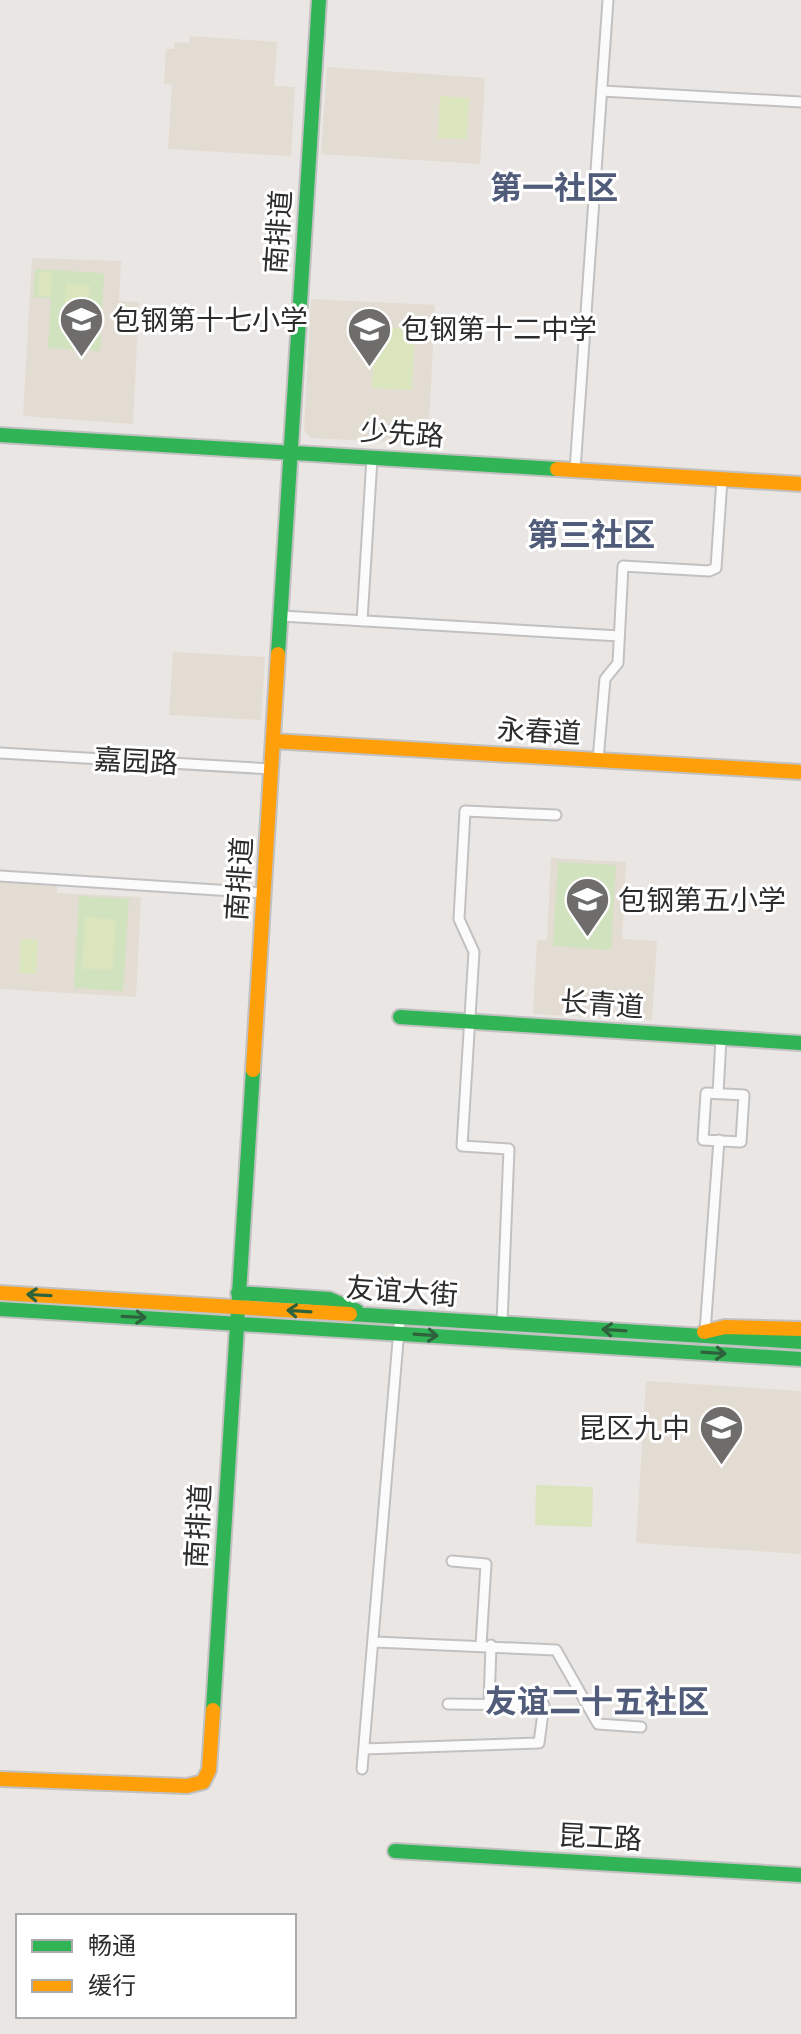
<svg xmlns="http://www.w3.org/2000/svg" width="801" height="2034" font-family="Lato,'Noto Sans SC',sans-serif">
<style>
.education{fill:#e3dcd2}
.green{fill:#d1e2bf}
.pitch{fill:#dae5be}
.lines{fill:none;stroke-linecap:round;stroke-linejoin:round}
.street-casing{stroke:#c2c1c1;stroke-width:13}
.fast-casing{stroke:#c2c1c1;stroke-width:18}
.slow-casing{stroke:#c2c1c1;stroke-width:18}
.street{stroke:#fcfbfb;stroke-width:9}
.fast{stroke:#30b455;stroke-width:14}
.slow{stroke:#ff9f0a;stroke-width:14}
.oneway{stroke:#2e623c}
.labels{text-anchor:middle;stroke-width:6;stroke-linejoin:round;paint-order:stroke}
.street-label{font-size:28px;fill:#2c2c2c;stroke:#fff}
.poi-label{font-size:28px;fill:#2c2c2c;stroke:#fff;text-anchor:start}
.quarter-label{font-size:32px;font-weight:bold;fill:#505c79;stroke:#fff}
</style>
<rect width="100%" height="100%" fill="#e9e6e3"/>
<path class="education" d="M190 36 277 42 274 86 295 87 291 156 168 149 172 85 164 84 166 49H174V42L189 43Z
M327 67 485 78 480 164 321 154Z
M32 258 121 261 119 301 139 302 133 424 23 416Z
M311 299 435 305 428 444 311 438 304 430Z
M173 652 265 657 261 720 169 715Z
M551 858 626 862 622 939 657 941 652 1020 533 1014 537 940H547Z
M0 882 57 886V893L141 897 136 997 0 989Z
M646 1381 801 1391V1554L636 1543Z"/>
<path class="green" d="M35 269 104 273 100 351 48 348 51 298 33 297Z
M558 862 616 865 611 950 553 946Z
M79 896 129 899 123 991 74 988Z"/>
<path class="pitch" d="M440 96 469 98 467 139 438 138Z
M39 272H52L51 296H38Z
M66 284 90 285 87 334 63 332Z
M375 327 415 329 412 390 372 388Z
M85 917 116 919 113 970 82 969Z
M21 939 38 940 36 974 19 973Z
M536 1485 593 1487 592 1527 535 1525Z"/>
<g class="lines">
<defs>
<path id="street" d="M602 91 801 102
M575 470 608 0
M281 616 619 636
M362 621 372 458
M0 753 271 769
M598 760 605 679 618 663 623 566 709 571 716 568 722 479
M0 876 264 893
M706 1093 744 1095 741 1142 703 1140Z
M718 1094 721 1038
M502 1323 509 1149 462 1146 474 952 459 919 465 811 556 815
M705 1332 719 1140
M452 1561 486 1564 481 1645
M375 1642 556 1650 598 1724 641 1727
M489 1704 491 1645
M364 1749 539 1743 544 1705 448 1704
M362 1769 400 1317"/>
<path id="fast" d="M0 435 557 469
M278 654 319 0
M400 1017 801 1043
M238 1293 329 1299 357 1311
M0 1309 801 1359
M350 1314 801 1342
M213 1710 253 1070
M395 1851 801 1875"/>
<path id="slow" d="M557 469 801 484
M273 741 801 772
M253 1070 278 654
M0 1293 350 1314
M704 1332 725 1327 801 1329
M0 1779 187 1786 203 1782 209 1770 213 1710"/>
</defs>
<use href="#street" class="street-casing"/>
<use href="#fast" class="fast-casing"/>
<use href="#slow" class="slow-casing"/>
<use href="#street" class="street"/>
<use href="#fast" class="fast"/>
<use href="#slow" class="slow"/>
</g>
<defs><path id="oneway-shaft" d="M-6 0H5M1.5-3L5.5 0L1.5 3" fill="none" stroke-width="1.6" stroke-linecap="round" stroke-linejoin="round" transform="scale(2)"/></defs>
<g class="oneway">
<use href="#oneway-shaft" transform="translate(39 1295) rotate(-177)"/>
<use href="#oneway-shaft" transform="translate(299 1311) rotate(-176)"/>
<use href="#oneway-shaft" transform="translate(134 1317) rotate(3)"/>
<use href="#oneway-shaft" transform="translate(614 1330) rotate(-176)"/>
<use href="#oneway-shaft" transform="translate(426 1335) rotate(4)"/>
<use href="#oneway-shaft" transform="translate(714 1353) rotate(4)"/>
</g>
<defs>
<symbol id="school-pin" viewBox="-11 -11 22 30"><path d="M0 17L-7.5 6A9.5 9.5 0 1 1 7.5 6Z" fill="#6e6d6c" stroke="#fff"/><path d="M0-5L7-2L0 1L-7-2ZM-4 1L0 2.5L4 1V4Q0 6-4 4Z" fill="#fff"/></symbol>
</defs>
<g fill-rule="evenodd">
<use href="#school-pin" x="56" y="294" width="51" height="69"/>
<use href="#school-pin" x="344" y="304" width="51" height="69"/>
<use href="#school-pin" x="562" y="874" width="51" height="69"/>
<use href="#school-pin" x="696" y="1402" width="51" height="69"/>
</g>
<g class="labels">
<g class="street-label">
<text transform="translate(278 232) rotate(-86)" y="10">南排道</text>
<text transform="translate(402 433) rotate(4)" y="10">少先路</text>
<text transform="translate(539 731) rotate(3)" y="10">永春道</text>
<text transform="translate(136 761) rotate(3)" y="10">嘉园路</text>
<text transform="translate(239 879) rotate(-86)" y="10">南排道</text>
<text transform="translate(602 1004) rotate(4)" y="10">长青道</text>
<text transform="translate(402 1291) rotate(4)" y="10">友谊大街</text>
<text transform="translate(198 1526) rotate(-87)" y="10">南排道</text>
<text transform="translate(600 1837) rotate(3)" y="10">昆工路</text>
</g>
<g class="poi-label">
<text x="112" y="330">包钢第十七小学</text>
<text x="401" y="339">包钢第十二中学</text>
<text x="618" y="910">包钢第五小学</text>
<text x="690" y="1438" text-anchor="end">昆区九中</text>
</g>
<g class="quarter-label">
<text x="554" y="199">第一社区</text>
<text x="591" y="546">第三社区</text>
<text x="597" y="1713">友谊二十五社区</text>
</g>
</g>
<rect x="16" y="1914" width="280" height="104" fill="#ffffff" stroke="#ababab" stroke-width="2"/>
<rect x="32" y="1940" width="40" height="12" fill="#30b455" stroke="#ababab" stroke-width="2"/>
<text x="88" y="1954" font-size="24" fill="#2c2c2c">畅通</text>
<rect x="32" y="1980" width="40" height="12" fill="#ff9f0a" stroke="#ababab" stroke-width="2"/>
<text x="88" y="1994" font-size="24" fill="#2c2c2c">缓行</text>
</svg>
